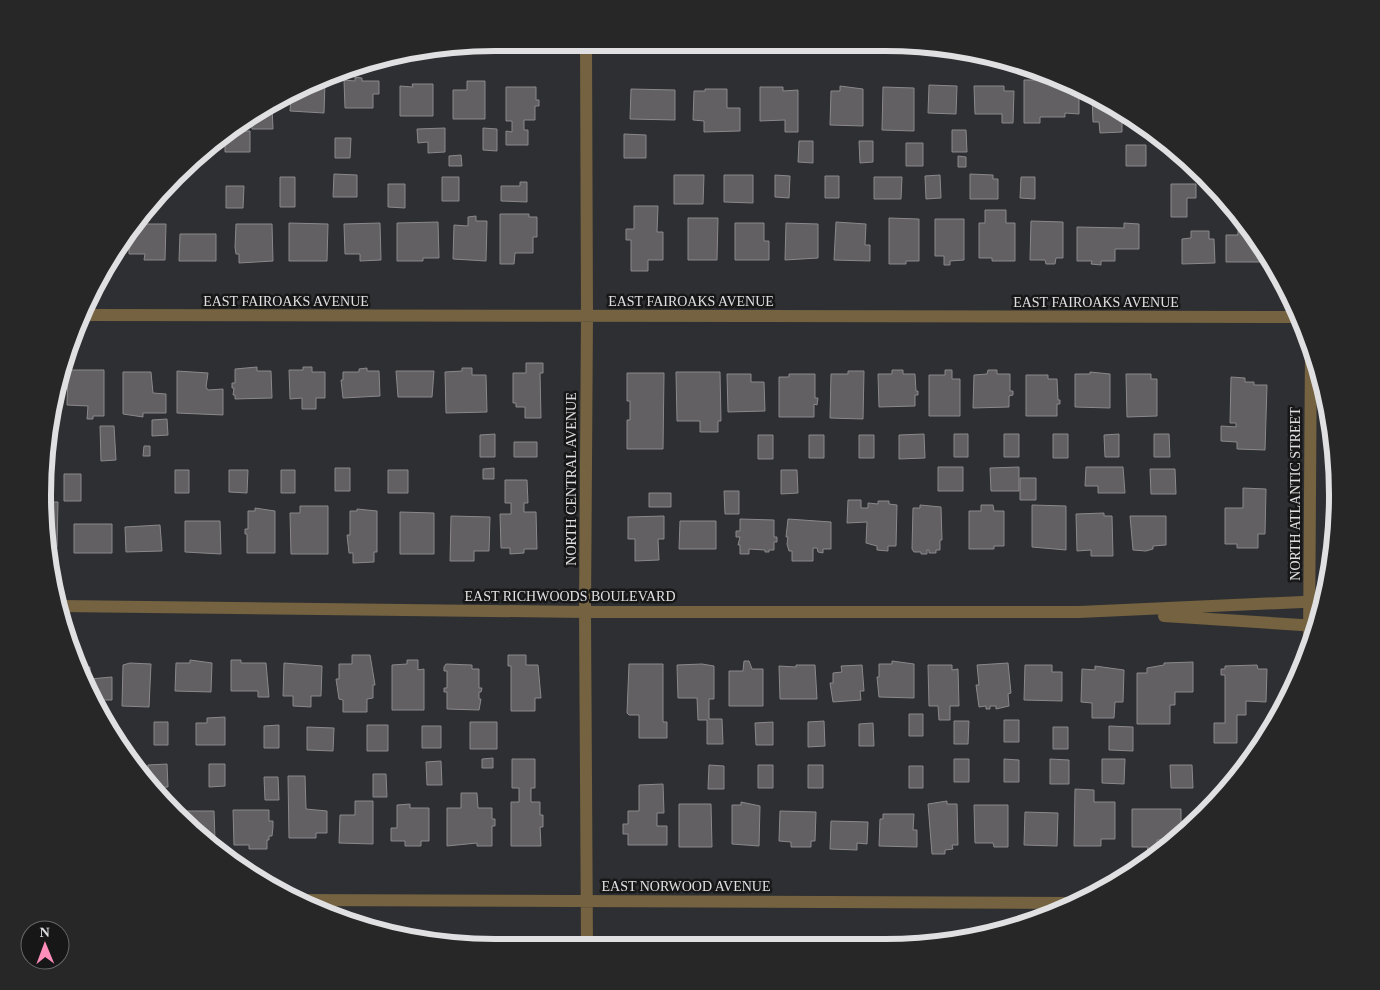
<svg xmlns="http://www.w3.org/2000/svg" width="1380" height="990" font-family="Georgia,serif">
<style>
.building{fill:#636063;stroke:#8a888b}
.lines{fill:none;stroke-linecap:round;stroke-linejoin:round}
.street{stroke:#746240;stroke-width:12}
.labels{text-anchor:middle;stroke-width:5;stroke-linejoin:round;paint-order:stroke}
.street-label{font-size:14px;fill:#e0e0e2;stroke:#171718}
.rim{fill:none;stroke:#e0e0e2;stroke-width:6}
</style>
<rect width="100%" height="100%" fill="#2e2f32"/>
<path class="building" d="M355 77 362 78V81H379V94H373V108H345L344 80 355 81Z
M1024 80H1050V84H1061L1065 88 1079 91V114L1065 113V117H1040V123H1024Z
M467 81H485V119H453V90H467Z
M325 82 324 113 290 111 291 97Z
M412 84H433V116H400V86L413 87Z
M929 85 957 86 956 114 928 113Z
M840 86 863 89V126L830 125 831 91H840Z
M974 86H1004V91H1014L1013 123H1002V114H975Z
M506 87H536V100H539V106H535V120H524V130H528V145H506V131L512 132V121H506Z
M760 87H783V91L798 90V132H785V120L760 121Z
M883 87 914 88V131L882 130Z
M631 89 675 90V120L630 119Z
M705 89H727V108H740V131L704 132V121L693 120 694 91H705Z
M1092 96 1111 103 1133 122H1122V132L1100 133 1099 122H1093Z
M272 106 273 129H252V117H248Z
M445 128V152L428 153V142L418 143 417 129Z
M483 128 497 129V151L483 150Z
M952 130H966L967 152H952Z
M230 131H250V152H225V135Z
M624 134 646 135V158H624Z
M335 138H351L350 158H335Z
M799 141H813V163L798 162Z
M859 141H873V162L860 163Z
M906 143H923V166H906Z
M1126 145H1146V166H1126Z
M461 155 462 166H449V156Z
M958 156 966 157V167H958Z
M334 174 357 175V197H333Z
M970 174 993 175V179H998V199H970Z
M674 175H704L703 204H674Z
M724 175H753V203L724 202Z
M775 175 790 176 789 198 775 197Z
M940 175 941 198 926 199 925 176Z
M825 176H839V198H825Z
M280 177H295V207H280Z
M442 177H459V201H442Z
M874 177H902L901 199H874Z
M1021 177H1035V199L1020 198Z
M520 182H527V202L501 201V186H520Z
M388 184H405V208L388 207Z
M1171 184H1196V198H1187V217H1171Z
M226 186H244L243 208H226Z
M634 206H658L657 232H663V260H648V271H631V240H626V229H634Z
M985 210H1006V223H1015V261H992V258H979V223H985Z
M500 214H529V217H537V237H533V253H515L514 264H500Z
M1238 214 1265 253V262H1226V235H1238Z
M476 216V221H487L486 261 453 259 454 225 468 226V217Z
M688 218H718L717 260H688Z
M889 218 919 219V261H906V264H889Z
M935 219H964V260L950 261V265H944V256H935Z
M1031 221 1063 222V258H1056L1055 264H1046L1045 260H1030Z
M438 222 439 258H423V261H397V223Z
M836 222 866 224 865 245H870V261L834 260Z
M289 223 328 224 327 261H289Z
M380 223 381 260 360 261V254H345L344 224Z
M735 223H764V241H769V260H735Z
M786 223 818 224V258L785 260Z
M1124 223 1139 224V249H1115V261H1101V265L1091 264 1092 261H1077V227L1124 228Z
M137 224H166L165 260H144L145 254H129V235Z
M236 224H272L273 261 239 263V254H236L235 247Z
M1191 231H1209V239H1214L1215 263 1182 264V239L1191 238Z
M180 234H216V261H179Z
M526 363H543V373H540L541 418H525V407H516V403H513V373H526Z
M257 367V371H271L272 398 235 399V395H233L234 388H232V383H235V369Z
M303 367H312V372H325V398H316V409H302V398L290 399 289 370H303Z
M367 368V371H379L380 396 343 398 341 380H343V372H359V369Z
M462 368H472V375H486L487 412 446 413 445 372 462 371Z
M68 370H104V416H93V419H87L88 406 67 405Z
M892 370H903V374H915L916 391H918V395H915V406L879 407 878 374H892Z
M945 370H952V379H960V416H929V375H945Z
M988 370H997V374H1010V391H1013V395L1009 396V407L973 408 974 375 987 374Z
M177 371 208 373 206 387 208 390 223 389V415L177 413Z
M396 371H434L432 397H398Z
M848 371H864L863 419 830 418 831 374H848Z
M123 372H151L153 393 166 394V413H143V417L123 414Z
M676 372H720L721 421H718V432H700V421H677Z
M1090 372 1110 374V408L1075 407V374H1090Z
M627 373H664L663 449H627V420H630V401H627Z
M727 374H751V382H764L765 411 728 412Z
M789 374H815V398H818L817 405 814 404V417H779V377H789Z
M1126 374H1151V379H1157V416L1127 417Z
M1026 375H1048V379H1057L1058 400H1060V404H1057V416H1026Z
M1231 377 1245 378V382H1254V385H1267L1265 450 1237 449V442L1221 441V426L1236 427V423H1230Z
M167 419 168 435 152 436V420Z
M100 426H114L116 460 101 461Z
M495 434V457H480V435Z
M924 434 925 458 899 459V435Z
M954 434H968V457H954Z
M1004 434H1019V457H1004Z
M1053 434H1068V458H1053Z
M1119 434V457H1105L1104 435Z
M1154 434H1169L1170 457H1154Z
M758 435H773V459H758Z
M809 435H824V458H809Z
M859 435H874V458H859Z
M514 442H537V457H514Z
M144 446H150V456H143Z
M938 467H963V491H938Z
M1019 467V491H991L990 468Z
M1086 467H1123L1125 493H1098V486H1085Z
M335 468H350V491H335Z
M494 468V479H483V469Z
M1150 469H1175L1176 494H1151Z
M175 470H189V493H175Z
M229 470H248L247 493 229 492Z
M281 470H295V493H281Z
M388 470H408V493H388Z
M781 470H797L798 493 781 494Z
M64 474H81V501H64Z
M1020 478H1036V500H1020Z
M505 480H527L528 503H524V512H536L537 549H524V553L510 554V548H501L500 514H511V503H505Z
M1243 488 1266 489 1265 534H1258V548H1237V544H1225V508H1243Z
M724 491H739V514H725Z
M649 493H671V507H649Z
M848 500H861V508H868V503L878 504V501H889V504L897 505 896 546H888V551L877 550V546L866 543 867 522 847 523Z
M46 502H58L57 547H46Z
M920 505 941 507 942 540H940V550H936V553H929V550H927V554H921V552H914L912 549 913 508H920Z
M981 505H993L994 511H1004V546H994V549H969V511H981Z
M1032 505 1066 506V550L1032 547Z
M300 506H328V554H291L290 513H300Z
M255 508 275 511V553H247V534H245V529H248V511H255Z
M357 509 377 511V552H374V562L353 563V553H349L347 535H350V511H357Z
M400 512 434 513V554H400Z
M1104 513V516H1112L1113 556H1091V550L1077 551 1076 514Z
M451 516 490 517 489 551H474V561H450Z
M664 516V539H658L659 560 635 561V539H628V517Z
M1130 516H1166V545L1153 546V549L1146 551 1133 550Z
M740 519 774 520V537H777V542H774V550H769V552H765V550L749 549V554H740V545H738L740 537H736V531H740Z
M788 519 831 522V549H823V553L818 552 817 548H813V561H792V551H789L787 544 788 537H786Z
M185 521H220L221 554 185 552Z
M680 521H716V549H679Z
M74 524H112V553H74Z
M160 525 162 551 126 552 125 527Z
M352 655H370L375 685H373V698L367 699V712H343V700L339 699 336 679H339V664H352Z
M508 655H526V665H538L541 698H535V711H511V666H508Z
M190 660 212 663 211 692 175 691 176 663H190Z
M231 660H241V663H266L269 697H258V691H231Z
M407 660H418V670L424 669V710H392V665L407 664Z
M744 661H749L752 669H763V706H729V671H743Z
M892 661 914 664V698L879 697 877 677H879V664H892Z
M1193 662V692H1175V705H1170V724H1137V673H1147V668L1164 665V663Z
M76 663H78V667H90V679L112 677V700H98V693H92L77 668Z
M130 663 151 664 149 707 122 706 123 665Z
M284 663 322 666 321 696H311V707L293 706V696H283Z
M1008 663 1011 693 1008 694 1009 706 996 709V706H990V709H986V706L979 707 976 685H979L977 665Z
M446 664 472 665V669H479V688H482L481 692H479V699H481L479 710 447 709V692H444V688H447V671H444V667Z
M629 664H663V722H667V738H639V715H629L627 713Z
M702 664 714 666V699H709V719H722L723 744H707V720H698L697 698H678L677 665Z
M796 665H815L817 699H780L779 666 796 667Z
M862 665 864 691H860L861 700 833 702 830 683H833V673L842 672 841 666Z
M928 665H952V670L958 669 959 706H950V720H939L938 706H929Z
M1025 665H1052V672H1062V701L1024 700Z
M1257 665 1258 669H1267L1266 702 1246 701V715H1237V743H1214V723H1225V675H1221V669H1225V666Z
M1095 666 1124 670 1123 702H1115L1114 718H1092V703L1081 702 1082 669 1095 670Z
M909 714H923V736H909Z
M225 717V745H196V723H207V718Z
M1004 720H1019V742H1004Z
M824 721 825 746 808 747V722Z
M954 721H969L968 744H954Z
M154 722H168V745H154Z
M470 722H497V749H470Z
M773 722V745H756L755 723Z
M873 723 874 746H859V724Z
M279 725V748H264V726Z
M367 725H388V751H367Z
M422 726H441V748H422Z
M1109 726 1133 727V751L1109 750Z
M307 727 334 728 333 751 307 750Z
M1053 727H1068V749H1053Z
M493 758V768H482V759Z
M512 759H535V788H531V802H540V815H543V827H540L541 846H511V802H519V788H512Z
M954 759H969V782H954Z
M1004 759 1019 760V782H1004Z
M1050 759 1069 760V784H1050Z
M1102 759H1125L1124 784 1102 783Z
M441 761 442 785H427L426 762Z
M167 764 168 787 151 788 148 783V765Z
M209 764H225V786L209 787Z
M709 765 724 766V789H708Z
M758 765H773V788H758Z
M808 765H823V788H808Z
M1170 765H1192L1193 788H1171Z
M909 766H923V788H909Z
M373 774H386L387 797H373Z
M288 776H305L306 809 327 811V833H316V838H289Z
M264 777H278L279 800H265Z
M663 784 664 813H657V826H667V845H628V834H623V824H628V811H639V785Z
M1075 789 1094 790V802H1115V839H1101V846H1074Z
M461 793H477L478 808H492V819H495V826H492V846H477V843L447 846V808H461Z
M355 801H373V844L339 843 340 815H355Z
M947 801V804H957L958 845H952L953 849 945 850V854H932L928 804Z
M741 802 760 806 759 846 732 844V805H741Z
M410 804V808H429V841H421V846H405V841H391V828H397V805Z
M679 804H711L712 847H679Z
M974 805H1008V847H994L993 843H975Z
M1132 809H1181V837L1176 840H1157V852H1147L1148 847H1132Z
M233 810H269V821H273V827L272 836H269V840H267V849H249V845H234Z
M177 811H214L215 840H205Z
M780 811 816 812 815 841H811V847H791V842L779 841Z
M1025 812 1058 813 1057 846 1024 845Z
M883 814H914L913 830H917V847L879 846 880 819H883Z
M831 821 868 822 867 844 857 843V850L830 849Z"/>
<g class="lines">
<path class="street" d="M586 43 587 316 585 612 587 946
M83 315 1299 317
M60 606 585 612H1079L1324 601
M1164 616 1317 626
M1309 646 1311 343
M294 900 1078 903"/>
</g>
<g class="labels">
<g class="street-label">
<text x="286" y="306">EAST FAIROAKS AVENUE</text>
<text x="691" y="306">EAST FAIROAKS AVENUE</text>
<text x="1096" y="307">EAST FAIROAKS AVENUE</text>
<text transform="translate(571 479) rotate(-90)" y="5">NORTH CENTRAL AVENUE</text>
<text transform="translate(1295 494) rotate(-90)" y="5">NORTH ATLANTIC STREET</text>
<text x="570" y="601">EAST RICHWOODS BOULEVARD</text>
<text x="686" y="891">EAST NORWOOD AVENUE</text>
</g>
</g>
<path d="M0 0H1380V990H0ZM495 51H885A444 444 0 0 1 1329 495V495A444 444 0 0 1 885 939H495A444 444 0 0 1 51 495V495A444 444 0 0 1 495 51Z" fill="#272728" fill-rule="evenodd"/>
<path class="rim" d="M495 51H885A444 444 0 0 1 1329 495V495A444 444 0 0 1 885 939H495A444 444 0 0 1 51 495V495A444 444 0 0 1 495 51Z"/>
<g transform="translate(45 945) rotate(359)"><circle r="24" fill="#171718" stroke="#676769"/>
<path d="M0-4L9 19L0 12L-9 19Z" fill="#ff8ebb"/>
<text y="-8" font-size="14" font-weight="bold" text-anchor="middle" fill="#e0e0e2">N</text>
</g>
</svg>
